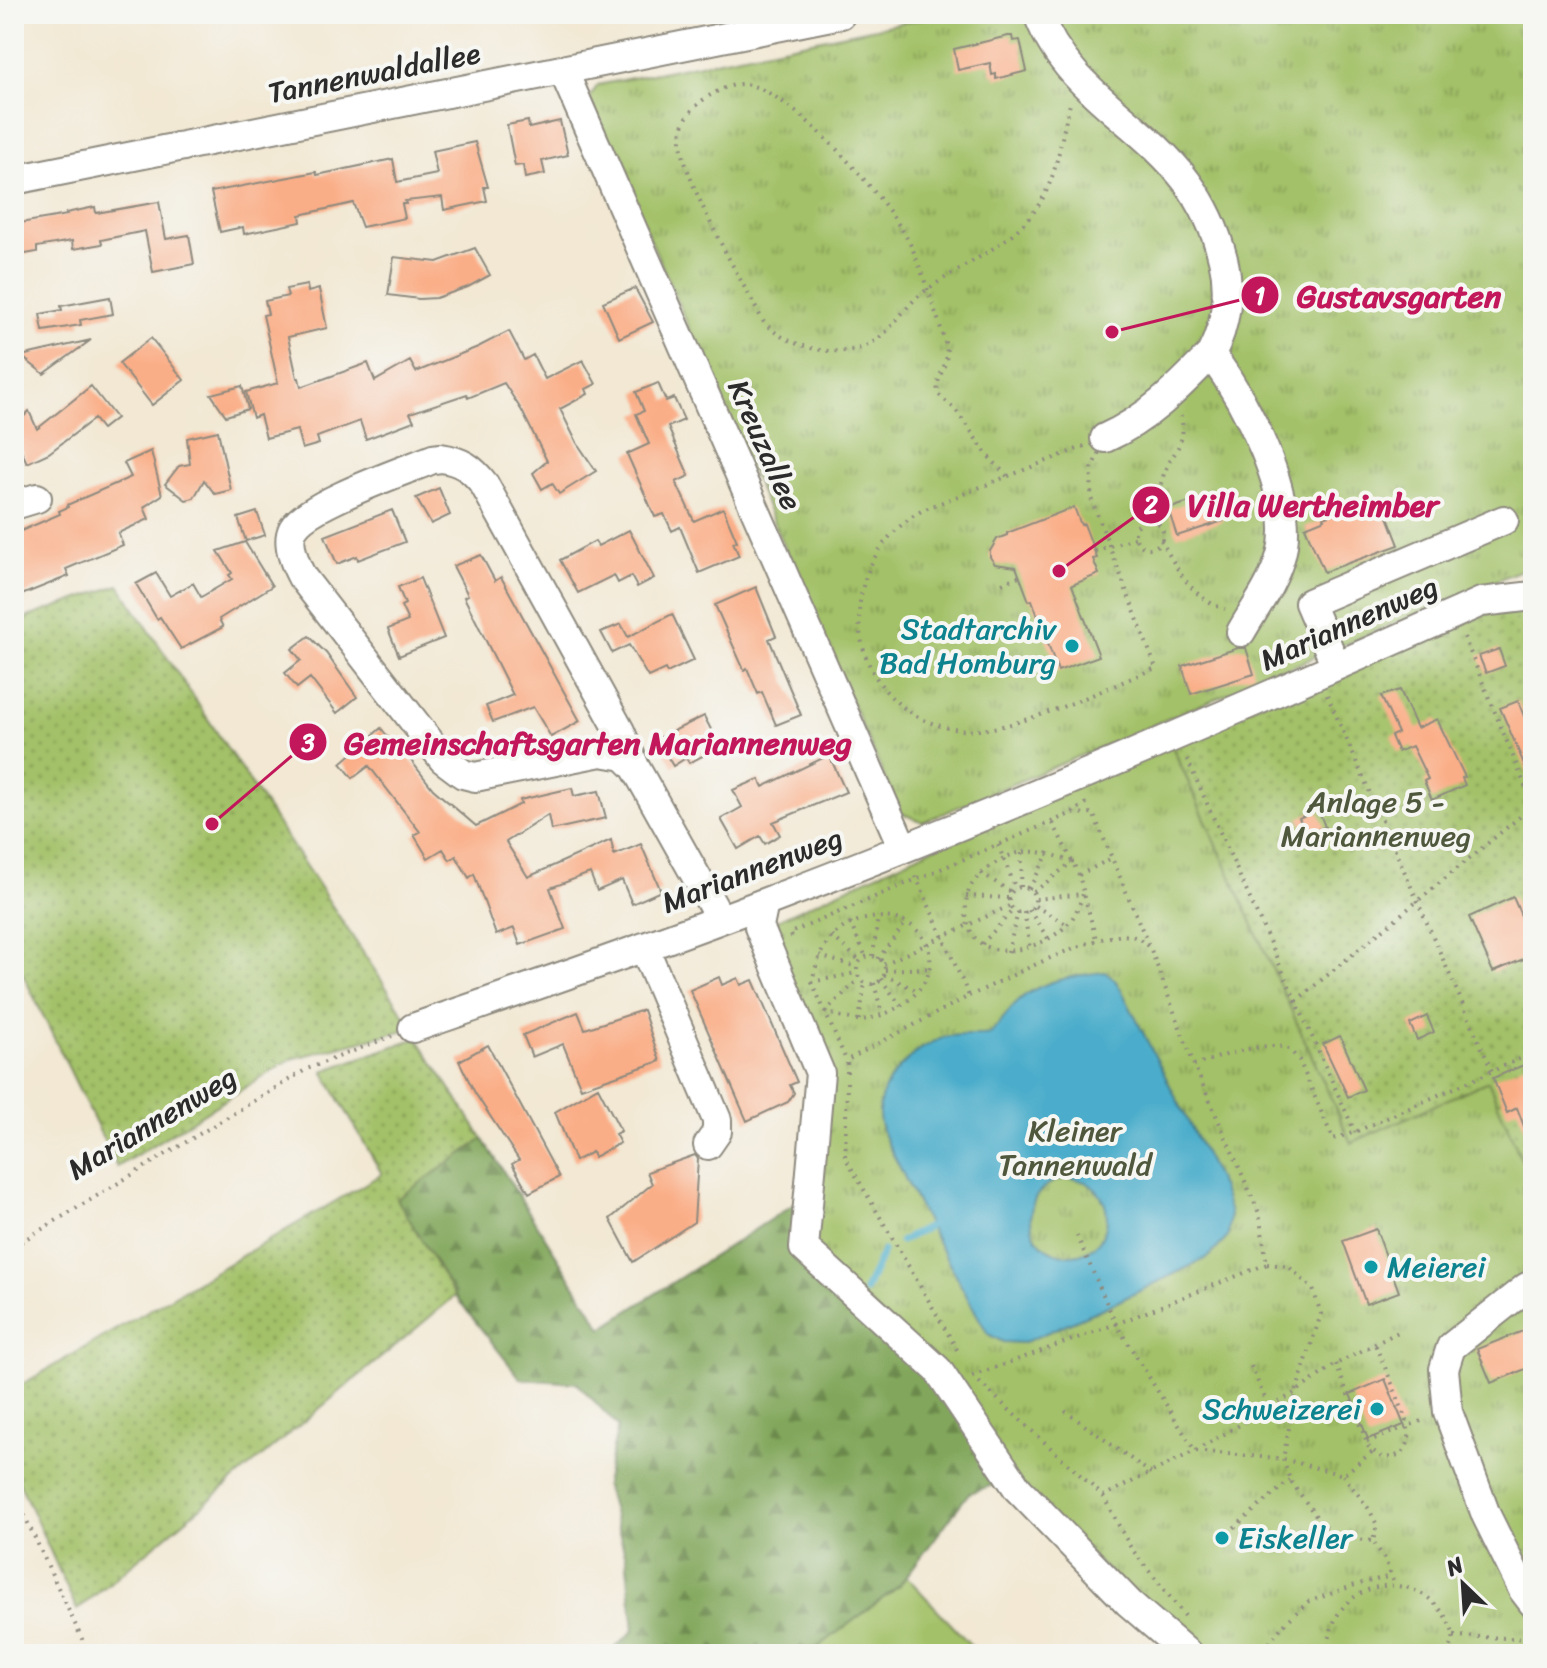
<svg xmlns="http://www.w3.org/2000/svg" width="1547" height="1668" font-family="Sriracha,sans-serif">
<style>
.grass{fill:#a3c168;stroke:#67764a;stroke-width:2}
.forest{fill:url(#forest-firs);stroke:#566944;stroke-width:2}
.park{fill:url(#park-tufts);stroke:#67764a;stroke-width:2}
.garden{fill:url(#garden-dots);stroke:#67764a;stroke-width:2}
.water{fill:#4badcb;stroke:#3b6c7b;stroke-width:2;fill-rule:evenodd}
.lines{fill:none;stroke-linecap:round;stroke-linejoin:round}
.stream{stroke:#4badcb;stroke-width:7}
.building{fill:#faae87}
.minor-casing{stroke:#8e8a7f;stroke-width:32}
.path{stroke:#8e8a7f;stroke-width:4;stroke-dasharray:2 6;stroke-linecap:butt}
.minor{stroke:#fff;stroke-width:28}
.culture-dot{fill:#0f9aa8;stroke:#f6f6f2;stroke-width:3}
.labels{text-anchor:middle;stroke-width:8;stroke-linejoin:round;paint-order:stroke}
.street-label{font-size:30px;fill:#2b2b2b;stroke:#f6f6f2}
.culture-label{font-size:30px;fill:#0d838f;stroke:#f6f6f2;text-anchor:end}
.park-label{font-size:30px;fill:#4f583d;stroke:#f6f6f2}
.leader{fill:none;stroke:#c2185b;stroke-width:3}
.callout-dot{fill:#c2185b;stroke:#f6f6f2;stroke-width:3}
.mark-label{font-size:24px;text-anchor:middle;font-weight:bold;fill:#fff}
.callout-label{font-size:32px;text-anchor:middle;font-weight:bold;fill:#c2185b;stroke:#f6f6f2;stroke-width:8;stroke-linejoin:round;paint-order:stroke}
</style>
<defs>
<pattern id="forest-firs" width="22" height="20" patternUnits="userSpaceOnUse" patternTransform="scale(2)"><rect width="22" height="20" fill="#82a75c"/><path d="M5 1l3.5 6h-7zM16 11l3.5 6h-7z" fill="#6b884c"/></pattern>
<pattern id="park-tufts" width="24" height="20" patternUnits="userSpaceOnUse" patternTransform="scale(2)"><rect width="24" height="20" fill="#a3c168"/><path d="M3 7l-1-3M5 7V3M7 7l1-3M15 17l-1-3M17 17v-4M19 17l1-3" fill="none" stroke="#859d56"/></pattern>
<pattern id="garden-dots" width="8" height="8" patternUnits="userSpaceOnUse" patternTransform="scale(2)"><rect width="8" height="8" fill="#a3c168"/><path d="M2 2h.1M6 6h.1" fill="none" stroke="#859d56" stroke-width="1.8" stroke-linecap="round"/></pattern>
</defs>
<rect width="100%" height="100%" fill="#f6f6f2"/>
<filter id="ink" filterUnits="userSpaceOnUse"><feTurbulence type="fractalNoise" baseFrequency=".0125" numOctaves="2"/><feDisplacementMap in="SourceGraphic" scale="16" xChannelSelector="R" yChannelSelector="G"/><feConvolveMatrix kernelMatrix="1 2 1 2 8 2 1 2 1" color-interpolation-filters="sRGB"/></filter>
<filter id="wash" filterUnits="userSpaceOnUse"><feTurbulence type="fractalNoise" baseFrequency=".006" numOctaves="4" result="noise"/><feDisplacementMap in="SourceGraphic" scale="32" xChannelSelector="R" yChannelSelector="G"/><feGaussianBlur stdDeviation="1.8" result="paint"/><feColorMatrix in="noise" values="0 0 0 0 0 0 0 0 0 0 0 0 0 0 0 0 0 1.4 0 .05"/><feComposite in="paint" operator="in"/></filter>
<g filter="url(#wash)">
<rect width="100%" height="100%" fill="#f2e8d3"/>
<path class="grass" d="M906 1576 979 1654H809L898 1586Z"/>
<path class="forest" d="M483 1139 602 1328 802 1199 938 1370 1011 1479 969 1493 899 1586 809 1654H609L634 1630 626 1557 605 1484 618 1426 577 1383 521 1379 455 1296 397 1199Z"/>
<path class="park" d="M944 14H1533V565L923 822 900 813 589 98 598 85Z
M1169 739 1352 1142 1489 1080 1533 1186V1654H1197L1018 1487 938 1368 809 1247 827 1073 764 926Z"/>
<path class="garden" d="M119 585 413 1028 291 1059 117 1167 14 956V622Z
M1533 596V1186L1488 1081 1351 1143 1169 739Z
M417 1038 483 1139 397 1199 455 1296 77 1610 14 1471V1389L382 1174 323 1071Z"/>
<path class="water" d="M1105 972 1115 980 1123 993 1221 1186 1230 1213 1228 1237 1209 1257 1117 1302 1023 1343 1003 1342 988 1334C958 1281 928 1227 902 1172 894 1155 880 1134 879 1115 878 1081 913 1049 942 1038 958 1032 974 1037 990 1034 999 1025 1006 1013 1015 1004 1037 981 1075 975 1105 972ZM1069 1178C1119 1182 1119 1251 1072 1255 1020 1258 1015 1182 1069 1178Z"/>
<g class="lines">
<path class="stream" d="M901 1241 928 1227
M865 1291 883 1251"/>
</g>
<g id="blocks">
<path class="building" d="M1008 36H1012L1013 41 1020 40 1027 71 996 79V74L992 75 990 63 958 70 954 49Z
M528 121 529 128 560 121 568 155 542 161 545 174 525 178 523 165 515 166 507 125Z
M475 142 488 187H484L487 201 444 210 442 197 405 201 406 204H402L405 218 362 227 353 203 300 215 301 222 244 234 243 227 220 232 211 192 316 172 317 175 393 159 397 182 437 174 432 151Z
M159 202 166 239 189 235 194 264 153 272 145 231 101 240 102 244 73 249 72 241 37 247V252L14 256V224L67 215 66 213 95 207 96 213Z
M475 248 490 275 468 287 436 298 419 299 388 295 394 257 437 262Z
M307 285 308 292 319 289 327 328 288 337 297 378H299L301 387 368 363 375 381 410 361 416 372 478 347 509 331 524 360 533 355 545 379 583 360 596 384 586 389 588 394 560 409 577 443 596 471 559 494 552 483 542 489 533 473 547 461 522 411 504 383 468 398 467 394 410 413 414 421 366 439 360 421 317 437 319 444 302 449 297 430 266 438 260 415 253 418 246 392 278 383 263 315 268 314 265 301 288 296 286 289Z
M635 288 653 322 619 338 603 302Z
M110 297 113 314 80 320 81 325 43 331 40 314 62 310 61 306Z
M151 338 184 380 152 405 119 363Z
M91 340 44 374 21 356Z
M658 383 666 401 674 398 684 420 668 427 689 476 676 482 694 521 723 508 737 541 733 542 739 556 699 573 680 527 672 531 664 514 655 517 627 454 649 444 636 414 644 411 636 392Z
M91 386 116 418 102 429 94 419 49 453 27 463 14 435V427L29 411 37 429Z
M242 386 248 409 226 416 211 394Z
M218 431 231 490 215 494 204 480 194 498 186 500 165 484 179 466 190 464 187 438Z
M151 451 162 495 144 507 149 519 118 533 123 545 66 569 69 576 14 598V534L60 514 59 511 68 507 67 505 131 477 124 463Z
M439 488 450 515 431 524 416 498Z
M1214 494 1215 497 1225 494 1232 515 1222 518 1223 521 1177 536 1168 509Z
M1380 496 1399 545 1324 572 1305 527 1325 519 1324 517Z
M1074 507 1081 525 1084 524 1097 558 1093 559 1099 574 1072 585 1099 656 1058 671 1032 600 1029 601 1016 567 995 564 990 557V551L997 539 1007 535V533Z
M392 510 405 542 358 560 357 556 337 564 325 536Z
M257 512 265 535 246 541 238 518Z
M629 530 654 578 637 587 631 576 618 583 614 575 578 593 560 560 595 541 598 546Z
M245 542 272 586 219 619 223 627 181 649 160 617 157 619 136 584 156 573 170 596 193 583 201 597 232 579 229 575 232 573 218 551Z
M481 555 495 581 501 577 580 721 551 737 533 707 493 722 486 706 513 695 464 597 468 595 453 566Z
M420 578 444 638 399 656 388 629 408 621 401 606 405 604 398 587Z
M756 587 776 636 769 639 801 715 776 725 762 692 758 694 747 668 744 670 715 605Z
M672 614 694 660 667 673 665 669 648 677 629 645 612 653 601 632 621 624 628 637Z
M309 636 326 653 357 697 337 713 310 678 297 688 285 673 301 660 292 649Z
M1238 648H1246L1254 674 1191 694 1182 666Z
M1499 649 1505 666 1486 673 1479 656Z
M1400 690 1417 728 1437 719 1465 777 1462 778 1465 785 1432 800 1424 781 1428 779 1412 746 1398 752 1391 736 1398 733 1381 696Z
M1518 701 1533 739V785L1500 708Z
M704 716 720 747 689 763 686 758 673 766 657 739Z
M381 728 403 756 406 754 433 789 476 826 521 804 520 800 572 788 574 796 599 791 606 818 551 830 548 815 506 842 528 877 611 840 614 855 641 844 661 891 632 904 622 880 597 891 590 873 550 888 565 929 520 945 514 928 496 935 474 874 469 878 456 856 450 860 443 849 428 858 414 835 420 832 369 766 353 778 341 763Z
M829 755 846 792 773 822 780 835 765 844 760 836 738 849 721 819 742 807 733 790 759 779 763 787Z
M1318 809 1325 827 1307 834 1299 818Z
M1513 897 1533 943V955L1493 972 1469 917Z
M719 977 722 985 738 978 741 985 753 980 797 1082 790 1085 794 1093 788 1102 747 1121 690 990Z
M643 1010 660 1061 581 1088 563 1044 532 1057 523 1035 578 1012 585 1029Z
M1427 1016 1434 1032 1417 1040 1410 1024Z
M1340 1036 1364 1090 1348 1097 1323 1044Z
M488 1045 559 1177 529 1193 512 1164 519 1160 475 1093 459 1061Z
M1533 1061V1147H1532L1517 1108 1507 1113 1493 1078Z
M598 1087 621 1131 615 1134 620 1143 594 1157 592 1152 575 1161 555 1112Z
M695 1155 698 1159 694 1222 633 1262 610 1219 652 1184 647 1172Z
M1376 1229 1399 1292 1366 1304 1343 1241Z
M1533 1327V1366L1491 1383 1477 1349Z
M1385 1379 1404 1425 1368 1439 1350 1394Z"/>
</g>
</g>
<g filter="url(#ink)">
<use href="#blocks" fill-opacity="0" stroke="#8e8a7f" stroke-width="2"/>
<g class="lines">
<defs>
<path id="minor" d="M1038 14C1067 92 1140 119 1187 182 1204 205 1216 231 1223 259 1231 291 1226 325 1211 354 1244 399 1297 497 1281 555 1273 584 1256 606 1241 632
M563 70 903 848
M14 180 841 14
M1105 438C1148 419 1178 388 1211 354
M441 458C461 461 472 468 484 484L620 731 635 767 624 756 601 752 475 777 463 774 443 759 302 577C295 564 286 542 293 529 306 504 404 471 433 459Z
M14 505 37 498
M1336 666 1309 603 1504 520
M635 767 720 919
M764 903 759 927 820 1073 804 1248 938 1370 1018 1489 1129 1603 1188 1654
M644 947 717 1120V1132L708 1145
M413 1028C531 987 650 947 766 902 1008 810 1245 707 1481 602L1533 596
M1527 1287 1451 1347 1444 1369 1448 1412 1486 1515 1523 1590 1533 1603"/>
</defs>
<use href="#minor" class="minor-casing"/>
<path class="path" d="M1105 438 1092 468 1091 498 1156 668C1108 687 1009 736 960 730 843 714 823 564 925 509Z
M1007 476 988 456 955 409 938 394C935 379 946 368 947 354 948 343 919 265 913 250 895 207 791 87 743 84 732 84 719 90 709 96 693 106 681 120 681 139 680 177 743 283 763 321 785 348 846 363 876 340 896 326 906 303 928 289 964 264 1010 245 1036 209 1058 178 1060 139 1070 104
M1135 534a14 14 0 1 1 28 0a14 14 0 1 1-28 0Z
M1158 524C1158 508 1158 492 1163 477 1170 453 1188 446 1181 416
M1161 540C1177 569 1191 598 1225 609
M1095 551 1136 537
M1002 583 1022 575
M1464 637 1533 805
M1327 695 1492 1071
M1187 759 1355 1132
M1072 813 1088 802
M1053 823 1079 875 1096 939
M998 845 1016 889
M981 873 1011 892
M1079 875 1112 858
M1009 900a13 13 0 1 1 26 0a13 13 0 1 1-26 0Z
M1021 887 1022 851
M1029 889 1049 852
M1034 892 1072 862C1041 849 1019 846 991 866 973 879 965 890 966 911 968 967 1036 955 1066 926 1075 917 1079 906 1083 894L1036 899
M966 896 1008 898
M1035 906 1068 925
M1029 910 1049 940
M1024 912 1030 949
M850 923 866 957
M832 936 860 961
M792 937 790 933 1070 814 1093 813 1149 946
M982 944 1013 910
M1008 952 1018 912
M819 956 857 967
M873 956 878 916
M857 970a14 14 0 1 1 28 0a14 14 0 1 1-28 0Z
M878 959 907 921
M884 964 1009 906
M885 970 930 968
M884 975 918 991
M881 979 901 1006
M874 983 882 1014
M815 989 846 1060
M969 996C1003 981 1099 929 1131 936 1140 938 1145 943 1151 950L1194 1065 1259 1213 1267 1264 1116 1324 1195 1451 1296 1392 1336 1364 1402 1330
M1296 1001 1533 806
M825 1012C836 1015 850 1020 861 1020 897 1016 945 983 926 943 910 907 854 912 831 938 820 951 816 965 812 982L856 973
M825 1012 859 979
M859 1020 865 983
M1194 1065C1215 1059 1271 1037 1290 1050 1291 1051 1298 1059 1299 1060L1333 1139 1355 1132 1533 1053
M847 1073V1060L969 996 914 872
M847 1082 845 1157 958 1351
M14 1246 307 1069 392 1036
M1267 1264 1288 1266 1313 1289 1321 1314 1296 1392 1283 1459 1290 1480 1318 1519 1335 1536 1373 1541
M1336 1364 1369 1448 1382 1457C1395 1459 1407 1453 1409 1438 1411 1422 1382 1362 1375 1344
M1251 1366 1269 1408
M972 1376 1116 1324 1077 1236
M979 1382 1103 1496 1195 1451 1283 1459 1343 1475 1372 1452
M1065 1411 1152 1474
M1367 1442 1424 1420
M1343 1475 1369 1509 1377 1525 1373 1541 1385 1560 1395 1585
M14 1493 82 1639 85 1654
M1103 1496 1131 1548 1185 1616
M1222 1538 1290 1480
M1454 1636 1533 1639
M1240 1654 1268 1645 1283 1625 1308 1602 1355 1585 1391 1576
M1329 1654C1324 1577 1429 1557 1454 1636L1449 1654"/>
<use href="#minor" class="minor"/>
</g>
</g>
<g class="culture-dot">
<circle cx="1072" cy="646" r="8"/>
<circle cx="1371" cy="1267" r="8"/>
<circle cx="1377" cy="1409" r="8"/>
<circle cx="1222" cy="1538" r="8"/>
</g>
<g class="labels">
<g class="street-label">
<text transform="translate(374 73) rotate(-11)" y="10">Tannenwaldallee</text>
<text transform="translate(765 445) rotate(66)" y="10">Kreuzallee</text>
<text transform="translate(1349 623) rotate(-24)" y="10">Mariannenweg</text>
<text transform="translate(752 870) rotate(-21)" y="10">Mariannenweg</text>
<text transform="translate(152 1123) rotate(-31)" y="10">Mariannenweg</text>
</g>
<g class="culture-label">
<text x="1056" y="639">Stadtarchiv<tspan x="1056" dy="34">Bad Homburg</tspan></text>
<text x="1387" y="1277" text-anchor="start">Meierei</text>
<text x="1361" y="1419">Schweizerei</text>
<text x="1238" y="1548" text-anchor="start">Eiskeller</text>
</g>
<g class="park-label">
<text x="1376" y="812">Anlage 5 -<tspan x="1376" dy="34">Mariannenweg</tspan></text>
<text x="1075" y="1141">Kleiner<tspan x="1075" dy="34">Tannenwald</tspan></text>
</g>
</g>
<path class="leader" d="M1112 332L1260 295M1059 571L1151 505M212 824L308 742"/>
<g class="callout-dot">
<circle cx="1112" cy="332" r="8"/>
<circle cx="1059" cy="571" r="8"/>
<circle cx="212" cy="824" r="8"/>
<circle cx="1260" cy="295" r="20"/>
<circle cx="1151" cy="505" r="20"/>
<circle cx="308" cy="742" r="20"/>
</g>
<g class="mark-label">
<text x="1260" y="304">1</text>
<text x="1151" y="513">2</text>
<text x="308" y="751">3</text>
</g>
<g class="callout-label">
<text x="1399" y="307">Gustavsgarten</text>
<text x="1313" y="516">Villa Wertheimber</text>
<text x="598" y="754">Gemeinschaftsgarten Mariannenweg</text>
</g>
<rect width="1547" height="1668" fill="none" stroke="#f6f6f2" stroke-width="48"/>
<g transform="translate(1463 1584) rotate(335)" stroke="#f6f6f2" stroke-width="6" paint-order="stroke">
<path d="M0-6L14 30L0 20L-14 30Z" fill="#2b2b2b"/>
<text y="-12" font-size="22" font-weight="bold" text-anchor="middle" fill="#2b2b2b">N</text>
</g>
</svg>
